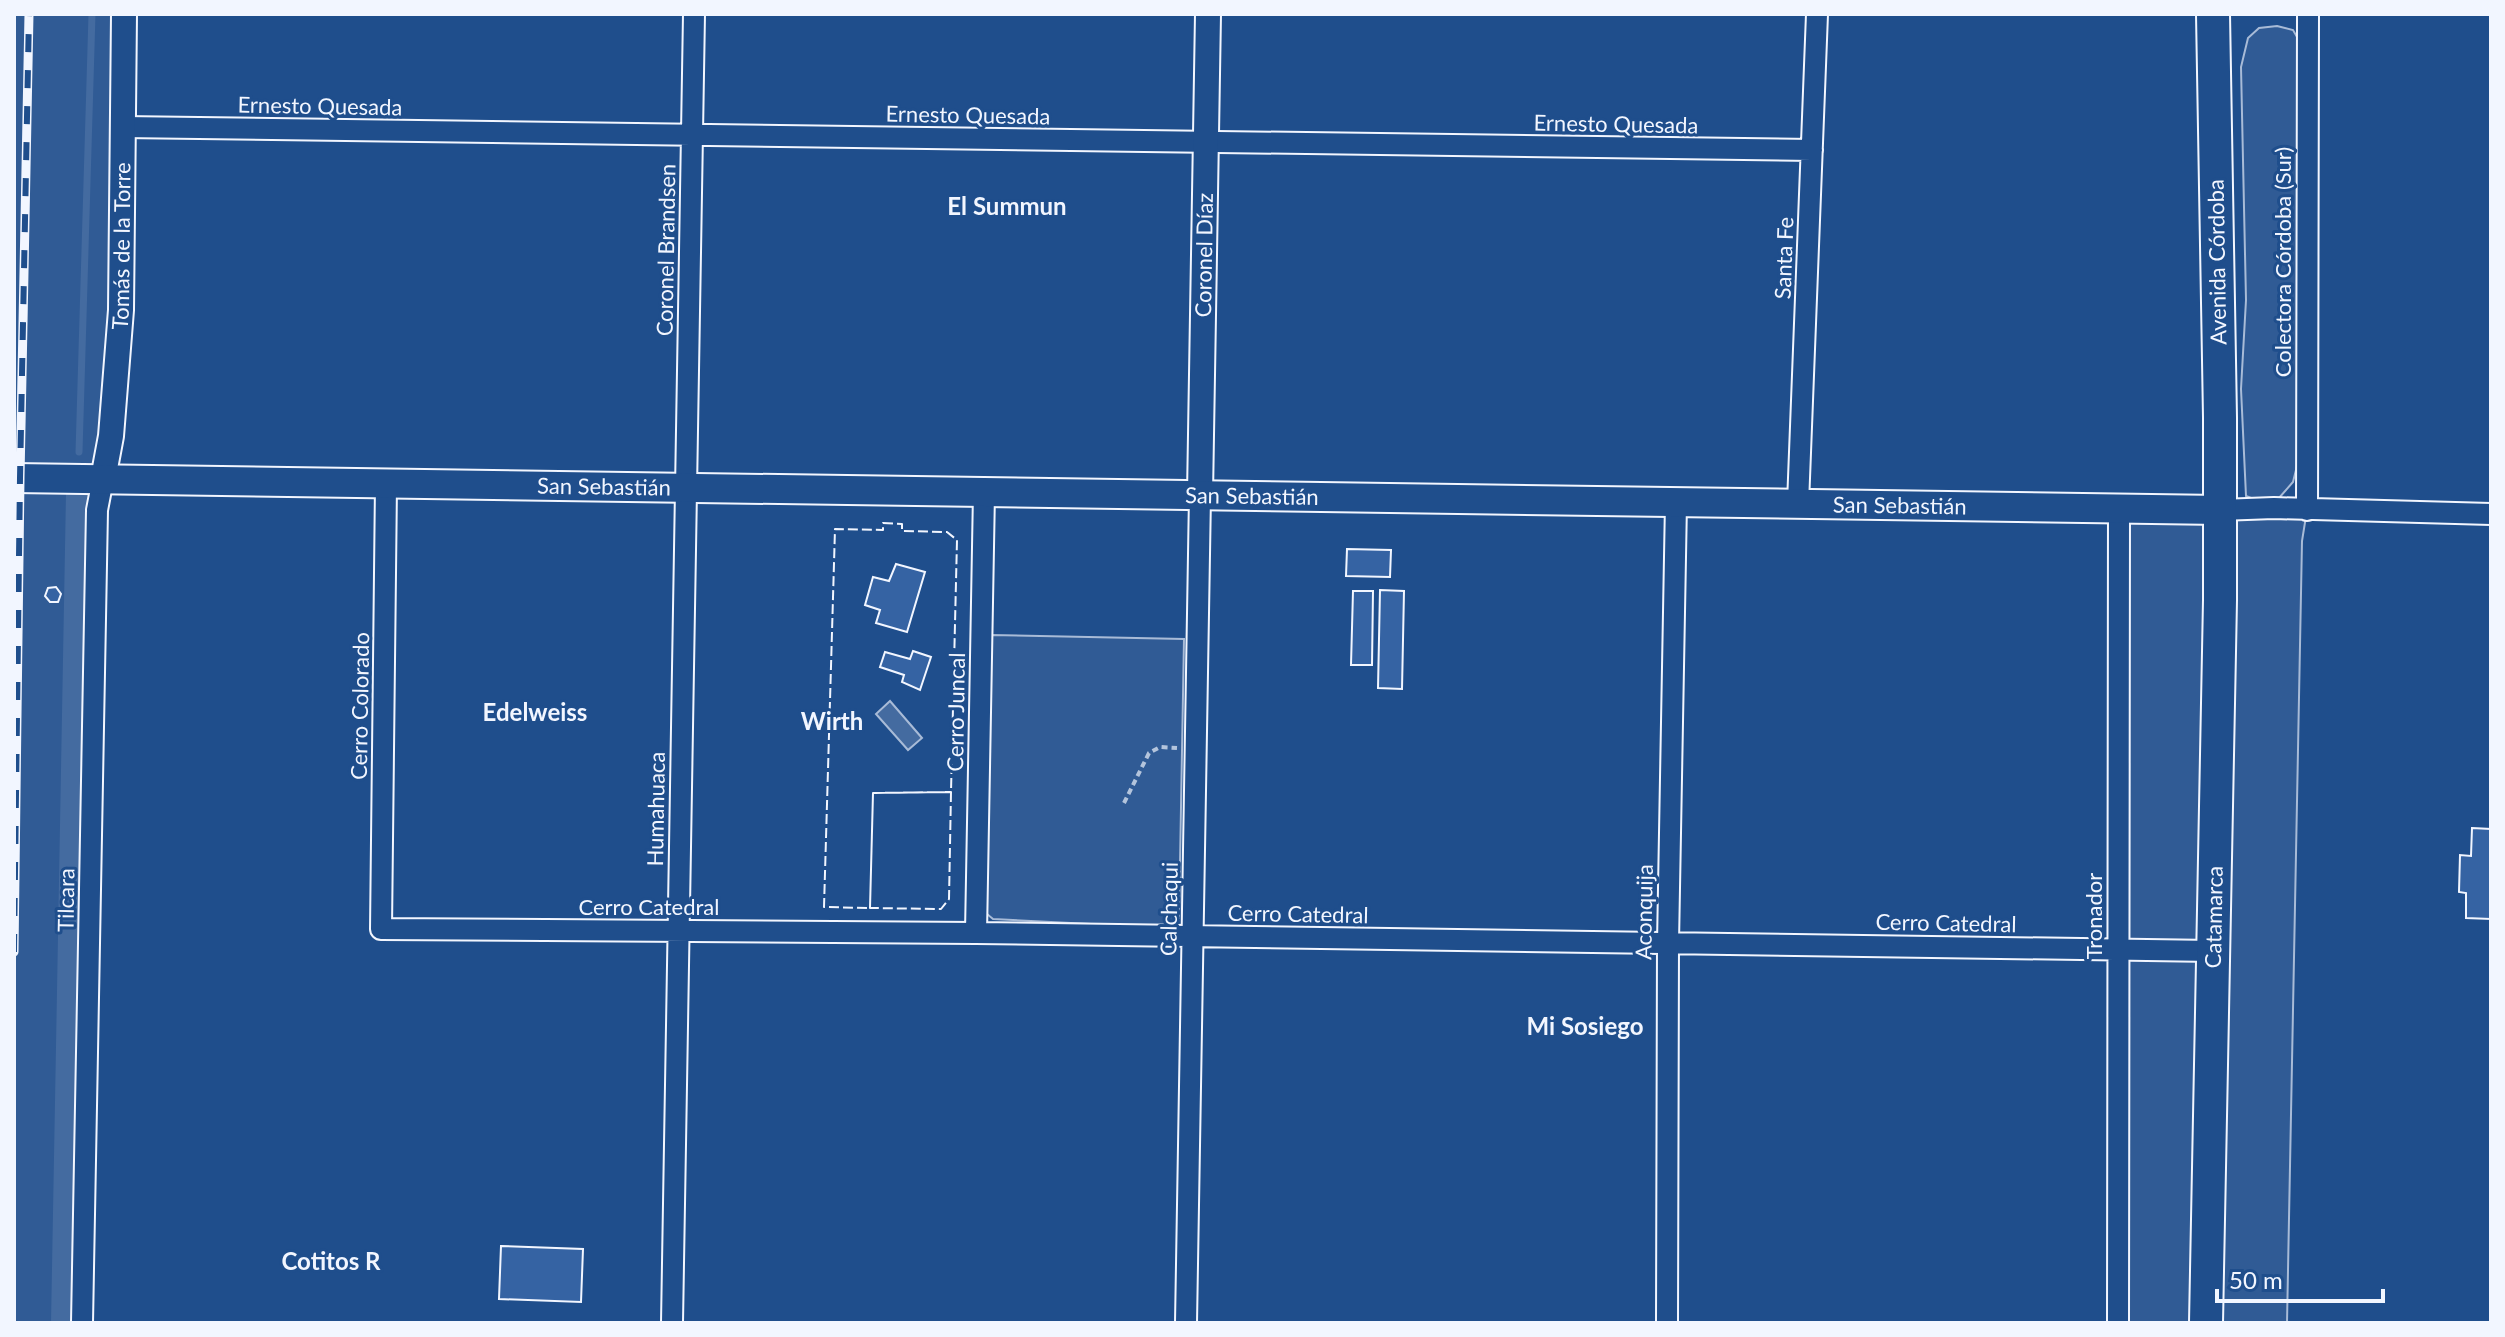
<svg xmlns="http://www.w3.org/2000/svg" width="2505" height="1337" font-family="Lato,sans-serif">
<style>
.built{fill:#305b95;stroke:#a8bbd7;stroke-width:2}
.water{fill:#446ba0;stroke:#a8bbd7;stroke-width:2}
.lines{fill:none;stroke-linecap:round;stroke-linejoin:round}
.stream{stroke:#446ba0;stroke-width:7}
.canal{stroke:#446ba0;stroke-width:24}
.building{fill:#3563a3;stroke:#f2f6ff;stroke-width:2}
.minor-casing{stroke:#f2f6ff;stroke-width:24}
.tertiary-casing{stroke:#f2f6ff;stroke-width:28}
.secondary-casing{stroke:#f2f6ff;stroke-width:32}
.primary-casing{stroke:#f2f6ff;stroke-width:36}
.path{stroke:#b3c4dc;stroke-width:4;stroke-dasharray:6 4;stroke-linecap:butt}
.minor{stroke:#1f4e8c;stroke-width:20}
.tertiary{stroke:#1f4e8c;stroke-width:24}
.secondary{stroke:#1f4e8c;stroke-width:28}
.primary{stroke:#1f4e8c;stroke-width:32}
.rail-casing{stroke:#f2f6ff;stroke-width:9}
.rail{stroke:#1f4e8c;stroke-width:6;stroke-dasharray:18;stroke-linecap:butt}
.fence{stroke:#f2f6ff;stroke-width:2;stroke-dasharray:10 4;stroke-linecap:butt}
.labels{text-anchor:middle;stroke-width:6;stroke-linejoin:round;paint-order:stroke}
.street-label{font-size:22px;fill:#f2f6ff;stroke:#1f4e8c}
.neighbourhood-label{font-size:24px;font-weight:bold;fill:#f2f6ff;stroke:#1f4e8c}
</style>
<rect width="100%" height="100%" fill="#1f4e8c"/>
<path class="built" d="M14 14H124L121 310 97 510 82 1323H14Z
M2277 26 2293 30 2300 42 2301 450 2293 482 2279 498 2259 501 2246 496 2241 389 2246 300 2241 67 2248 38 2259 28Z
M2119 508 2307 510 2302 541 2287 1323H2118Z
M990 635 1184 639 1179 920 1176 925 1171 928 993 919 987 914 985 906Z"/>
<path class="water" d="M890 701 922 738 908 750 876 714Z"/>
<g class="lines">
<path class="stream" d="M79 452 92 14"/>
<path class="canal" d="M63 1323 78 493"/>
</g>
<path class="building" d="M1347 549 1391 550 1390 577 1346 576Z
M896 564 925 572 907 632 876 623 880 610 865 605 873 577 889 581Z
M56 587 61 594 58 602H50L45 596 48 588Z
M1380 590 1404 591 1402 689 1378 688Z
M1353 591H1373L1372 665H1351Z
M913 651 931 657 920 690 902 682 904 675 880 667 885 652 910 659Z
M2472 828 2491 829V919L2466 918V893L2459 892 2460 855 2471 856Z
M501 1246 583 1249 581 1302 499 1299Z"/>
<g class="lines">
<defs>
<path id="minor" d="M123 127 1812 150
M386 484 381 929 976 933 2213 951
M1798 504 1817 14
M2220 510 2274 508 2491 514
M2307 510 2308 14
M976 933 984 492
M82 1323 97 510 103 479
M672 1323 694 14
M1186 1323 1200 495
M1667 1323 1668 943 1676 502
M2118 1323 2119 508"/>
<g id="tertiary">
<path id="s1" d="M103 479 111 436 121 310 124 14"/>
<path id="s2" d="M1200 495 1208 14"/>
</g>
<g id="secondary">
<path id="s3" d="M14 478 2220 510"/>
</g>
<g id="primary">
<path id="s4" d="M2206 1323 2220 600V418L2213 14"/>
</g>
</defs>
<use href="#minor" class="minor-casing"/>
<use href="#tertiary" class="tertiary-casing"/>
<use href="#secondary" class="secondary-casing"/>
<use href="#primary" class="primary-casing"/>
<path class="path" d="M1124 803 1149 753 1160 747 1177 748"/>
<use href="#minor" class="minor"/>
<use href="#tertiary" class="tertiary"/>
<use href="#secondary" class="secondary"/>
<use href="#primary" class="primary"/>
<defs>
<path id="rail" d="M14 952 20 478 29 14"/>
</defs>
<use href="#rail" class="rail-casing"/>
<use href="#rail" class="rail"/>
<path class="fence" d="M883 523 902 524V531L947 532 957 540 951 792 873 793 870 908 824 907 835 529 883 530Z
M951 792 949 899 941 909 870 908 873 793Z"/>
</g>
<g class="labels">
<g class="street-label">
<text transform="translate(320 106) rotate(1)" y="8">Ernesto Quesada</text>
<text transform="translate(968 115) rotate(1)" y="8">Ernesto Quesada</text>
<text transform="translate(1616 124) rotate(1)" y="8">Ernesto Quesada</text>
<text dy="8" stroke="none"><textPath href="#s1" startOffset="234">Tomás de la Torre</textPath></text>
<text transform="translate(666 250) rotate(-89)" y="8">Coronel Brandsen</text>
<text dy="8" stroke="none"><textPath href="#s2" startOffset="240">Coronel Díaz</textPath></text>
<text transform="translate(1784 258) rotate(-88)" y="8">Santa Fe</text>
<text transform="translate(2217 262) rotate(-91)" y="8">Avenida Córdoba</text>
<text transform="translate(2283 262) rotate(-90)" y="8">Colectora Córdoba (Sur)</text>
<text dy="8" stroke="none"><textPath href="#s3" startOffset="590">San Sebastián</textPath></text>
<text dy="8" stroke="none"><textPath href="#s3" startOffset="1238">San Sebastián</textPath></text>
<text dy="8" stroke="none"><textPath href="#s3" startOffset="1886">San Sebastián</textPath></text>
<text transform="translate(360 706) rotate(-89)" y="8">Cerro Colorado</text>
<text transform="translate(956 712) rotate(-89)" y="8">Cerro Juncal</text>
<text transform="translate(656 809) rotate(-89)" y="8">Humahuaca</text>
<text transform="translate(66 900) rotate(-89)" y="8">Tilcara</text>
<text x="649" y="915">Cerro Catedral</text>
<text transform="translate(1169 909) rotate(-89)" y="8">Calchaqui</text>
<text transform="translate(1644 912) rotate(-89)" y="8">Aconquija</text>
<text transform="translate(1298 914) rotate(1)" y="8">Cerro Catedral</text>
<text transform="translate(2094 916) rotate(-90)" y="8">Tronador</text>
<text dy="8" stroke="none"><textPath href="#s4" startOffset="406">Catamarca</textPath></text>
<text transform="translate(1946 923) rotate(1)" y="8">Cerro Catedral</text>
</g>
<g class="neighbourhood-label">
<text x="1007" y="215">El Summun</text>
<text x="535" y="721">Edelweiss</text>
<text x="832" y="730">Wirth</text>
<text x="1585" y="1035">Mi Sosiego</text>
<text x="331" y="1270">Cotitos R</text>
</g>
</g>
<rect width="2505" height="1337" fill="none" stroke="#f2f6ff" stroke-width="32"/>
<path d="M2217 1289v12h166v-12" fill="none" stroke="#f2f6ff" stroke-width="4"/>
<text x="2229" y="1289" font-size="24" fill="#f2f6ff" stroke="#1f4e8c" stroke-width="6" paint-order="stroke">50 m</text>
</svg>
